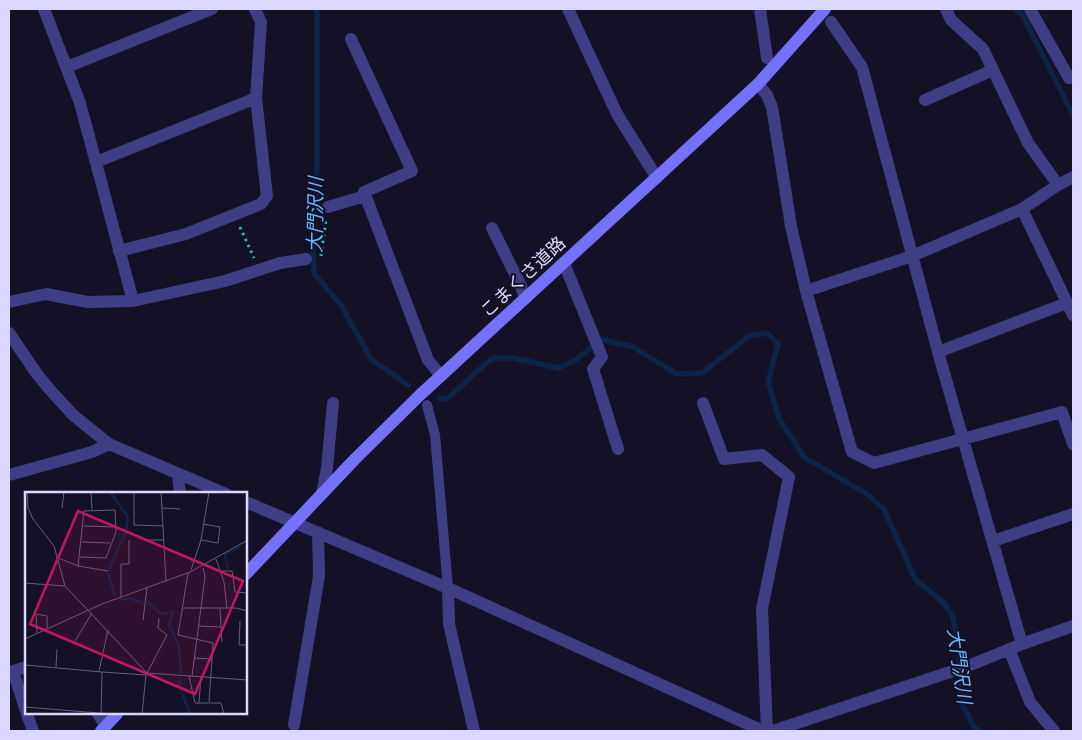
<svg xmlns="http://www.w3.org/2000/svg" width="1082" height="740" font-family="Arial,'Noto Sans JP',sans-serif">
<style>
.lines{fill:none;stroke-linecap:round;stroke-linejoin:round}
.stream{stroke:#0e2348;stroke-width:5.5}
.path{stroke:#33b5ad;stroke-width:3;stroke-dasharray:2.5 4;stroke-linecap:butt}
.lane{stroke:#3f3d84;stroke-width:10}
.street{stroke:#3f3d84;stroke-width:12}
.secondary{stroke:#7471fb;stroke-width:12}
.labels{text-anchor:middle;stroke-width:4;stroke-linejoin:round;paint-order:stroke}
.street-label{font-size:18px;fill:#dbd7fe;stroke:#141026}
.water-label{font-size:19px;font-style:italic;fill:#68b7fb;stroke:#141026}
.inset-river{fill:none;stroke:#0e2348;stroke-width:2.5}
.inset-road{fill:none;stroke:#64607c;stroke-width:1}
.view{fill:#c2185b;fill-opacity:0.15;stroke:#c2185b;stroke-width:2.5}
.inset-edge{fill:none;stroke:#dbd7fe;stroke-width:2.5}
</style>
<rect width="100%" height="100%" fill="#141026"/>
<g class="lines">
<path class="stream" d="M317 9V169L312 234 314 273 341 305 371 359 408 385
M1016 9 1023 16 1073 115
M440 398 447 399 492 358H513L558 368 576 360 600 339 633 347 677 374 702 373 749 336 767 333 778 344 768 382 779 418 804 457 867 494 884 509 915 579 943 602 953 617 959 648 963 706 974 727 980 731"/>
<path class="path" d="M240 227 254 258
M321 256 326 220"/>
<path class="lane" d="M427 405 435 435 448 588"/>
<path class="street" d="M44 9 80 103 133 301
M568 9 617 114 657 178
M760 9 767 58
M946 9 951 20 983 49 1028 143 1058 185
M1030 9 1069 78 1073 77
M831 22 862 67 938 352 1022 644
M351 39 412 171 364 192 428 360 441 376
M67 67 212 9
M758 84 767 95 772 107 791 226 806 291 852 452 874 463 1062 412 1073 444
M925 100 993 70
M96 162 256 98
M328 207 365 196
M1022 209 1073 315
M492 228 521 286 525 299
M119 251 186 234 261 204 267 196 256 98 261 22 255 9
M564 263 602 357 593 369 618 449
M806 291 912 256 1022 209 1058 185 1073 177
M9 302 46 294 88 302 133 301 225 281 280 263 306 259
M9 333 37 374 51 391 73 415 109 444 226 494
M938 352 1067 303
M703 403 724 459 762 455 789 477 762 609 767 731
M178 474 180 494
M9 475 92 452 109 444
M322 494 327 468 333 403
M246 502 448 588 763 731
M993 541 1073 514
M448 588 449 624 474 731
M1009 649 1030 702 1054 731
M26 667 13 671 26 711
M27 714 33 731
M98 714 106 726
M294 725 319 576 318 532
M773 731 968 666 1022 644 1073 626"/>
<path class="secondary" d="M246 574 355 459 420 395 758 84 825 9
M101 731 117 714"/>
</g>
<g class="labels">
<g class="street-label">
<text transform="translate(523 277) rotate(-43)" y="6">こまくさ道路</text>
</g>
<g class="water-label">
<text transform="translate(315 215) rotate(-89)" y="7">大門沢川</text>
<text transform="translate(960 666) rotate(82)" y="7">大門沢川</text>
</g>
</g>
<g transform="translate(25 492)">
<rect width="222" height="222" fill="#141026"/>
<path class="inset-river" d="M84 77 101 40 103 25 85 0M203 77 200 63 215 55M83 81 90 104M94 108 104 106 118 111M122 110 136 122 148 120 144 133 154 154 156 181M155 185 154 193 165 222"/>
<path class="inset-road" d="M2 0 3 16 8 27 29 54 40 94 122 181 223 188M66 0 67 18M109 0V33L138 34M136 0 141 89M37 16 39 0M137 16 155 17M59 34 91 35M121 48H138M176 48 193 51 195 35 178 32M57 50 85 51M31 65 53 74 83 79M191 67 199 90 202 116M53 74 59 19 90 18 91 40 81 66 55 65M166 78 176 48 184 0M196 79H207L210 100 223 101M163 81 153 143 188 151 184 210M0 91 40 94M96 105V72H104V48M157 116H211L223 119M195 117 197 150M118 128 122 96M215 129 214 153H223M173 134 196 135M12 141 11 122 22 124V137M0 147 77 112 165 80 223 48M50 149 67 121M169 166 187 167M0 173 77 180 76 222M31 175 32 157M74 179 83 138M77 180 121 183M164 184 170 211H196L199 222M167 184 180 85 178 76M174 210 176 184M0 215 86 222M117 222 121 183 142 143 133 136 134 126"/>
<path class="view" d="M53 19 218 89 170 202 5 132Z"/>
<rect width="222" height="222" class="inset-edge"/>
</g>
<rect width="1082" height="740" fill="none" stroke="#dbd7fe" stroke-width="20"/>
</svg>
